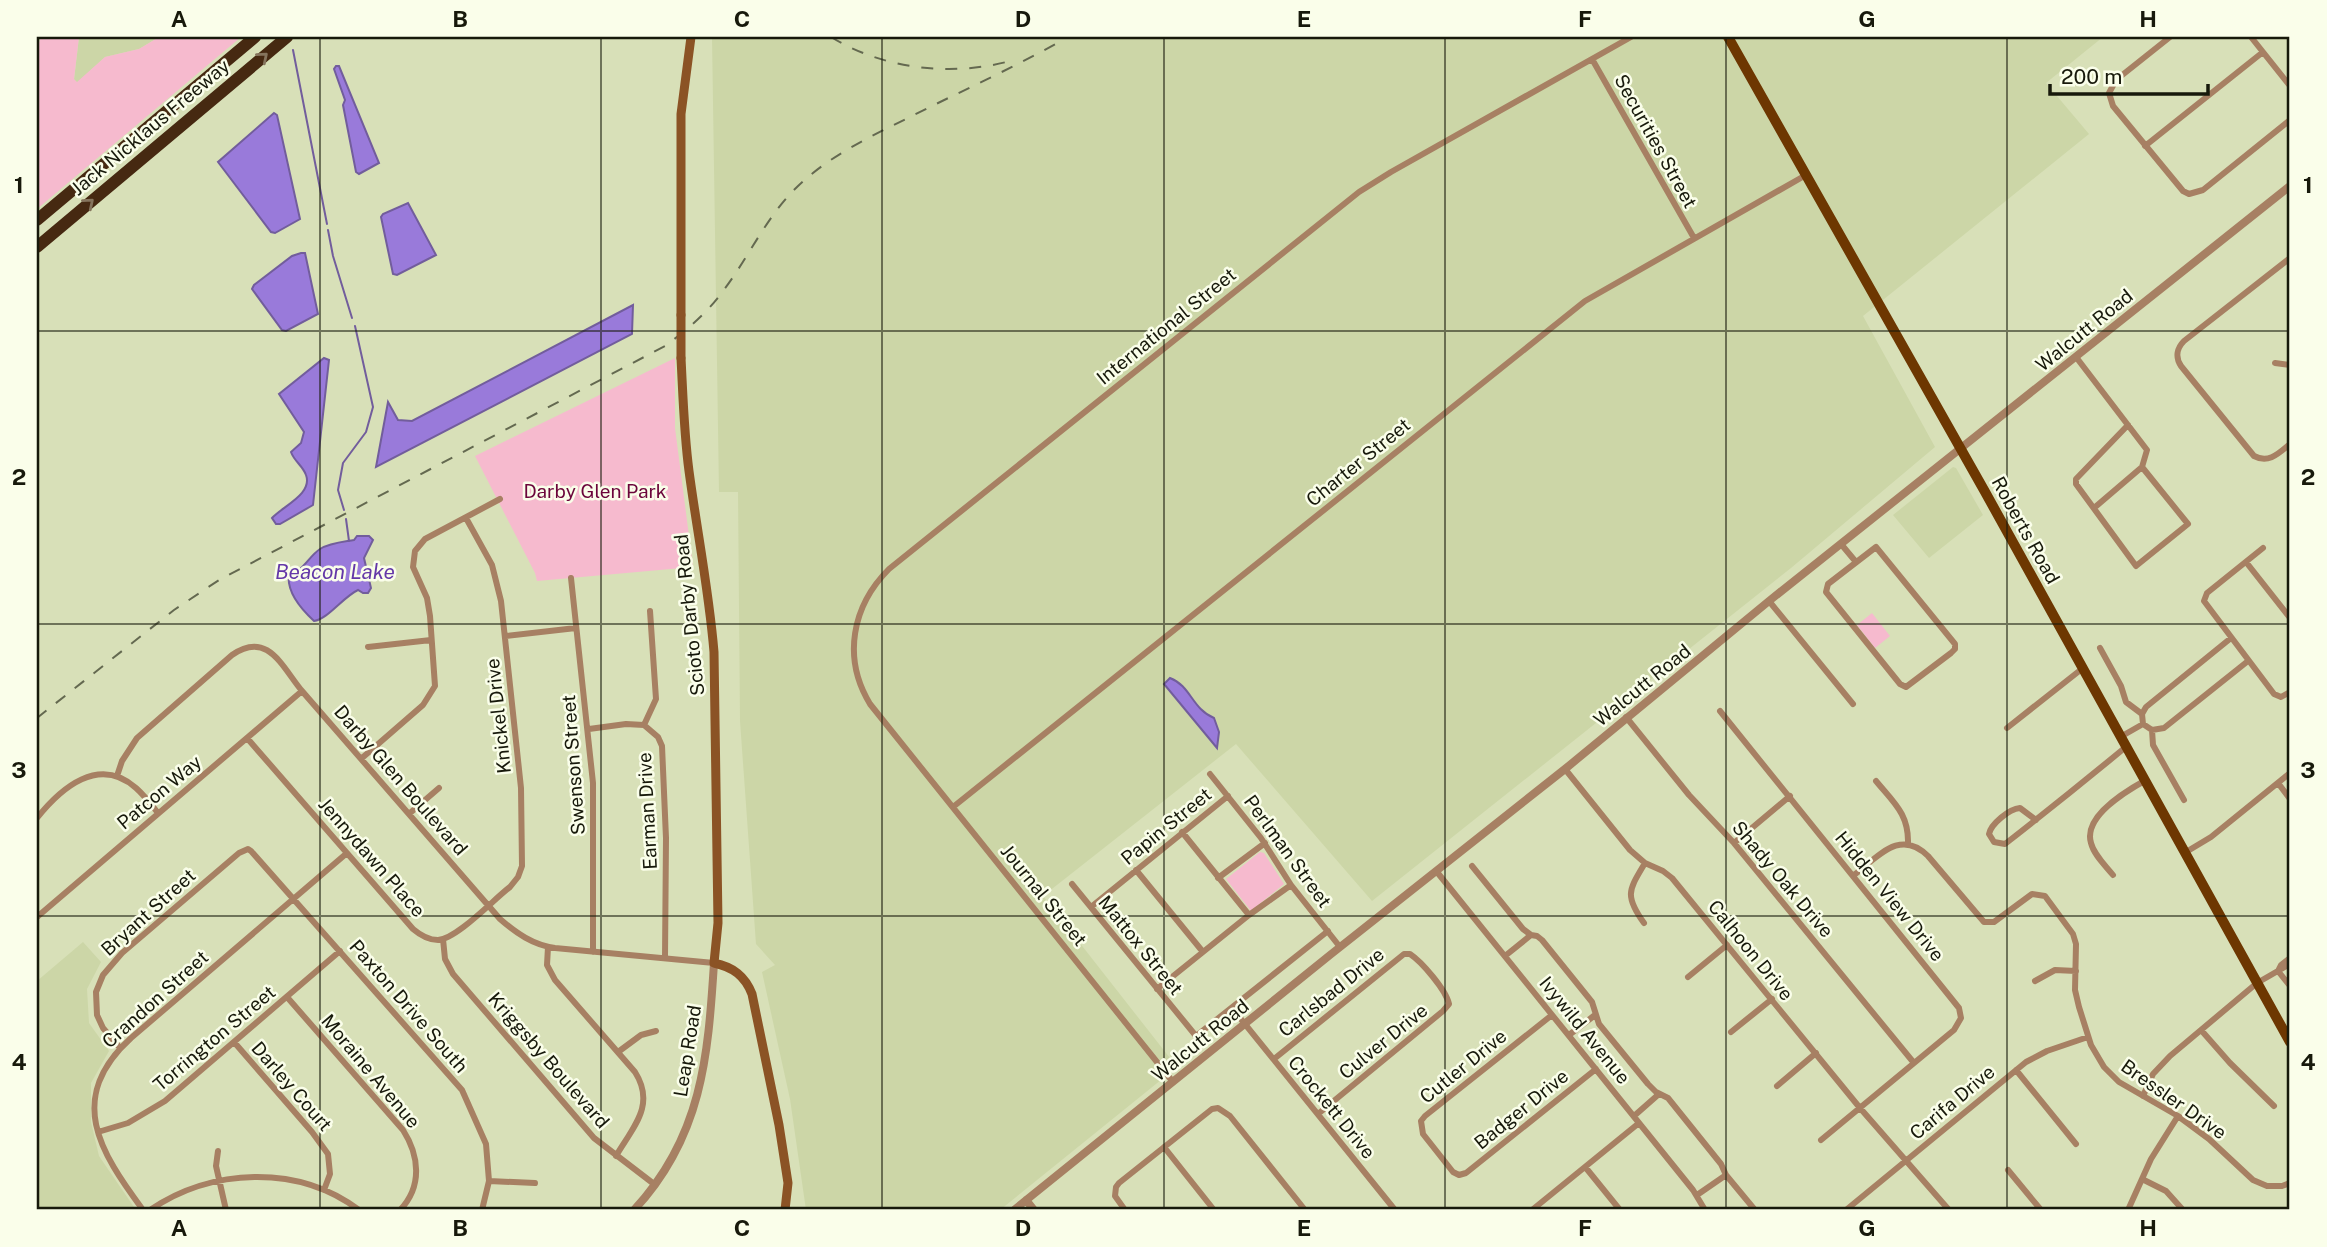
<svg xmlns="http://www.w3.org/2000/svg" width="2327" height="1247" font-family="'Public Sans',sans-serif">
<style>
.built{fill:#ccd6a7}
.green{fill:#f6bace}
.water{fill:#997ada;stroke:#725d9c;stroke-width:2}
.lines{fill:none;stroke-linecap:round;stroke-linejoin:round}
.stream{stroke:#725d9c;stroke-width:2}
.minor{stroke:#a78063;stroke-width:6}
.tertiary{stroke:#a78063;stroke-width:8}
.secondary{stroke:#8b5325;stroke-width:9}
.primary{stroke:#6d3701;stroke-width:10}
.motorway{stroke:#462911;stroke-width:12}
.rail{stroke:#646950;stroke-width:2;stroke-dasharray:12 12;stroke-linecap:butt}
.secondary-bridge{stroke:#8b5325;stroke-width:9}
.oneway{stroke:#85745d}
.grid{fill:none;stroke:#17190b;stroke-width:2;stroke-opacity:0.55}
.labels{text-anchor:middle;stroke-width:5;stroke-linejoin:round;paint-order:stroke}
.street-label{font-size:19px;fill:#17190b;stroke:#fafeea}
.park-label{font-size:19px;fill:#6b053b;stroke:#fafeea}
.water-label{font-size:21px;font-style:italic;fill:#6438a8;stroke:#fafeea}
.neatline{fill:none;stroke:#17190b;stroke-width:2.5}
.grid-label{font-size:23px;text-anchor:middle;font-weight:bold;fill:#17190b}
</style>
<rect width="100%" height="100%" fill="#d8e0b8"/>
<path class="built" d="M79 37H159L139 49 105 57 77 83 74 80Z
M712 37H2103L2046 83 2089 134 1863 316 1935 447 1791 568 1372 901 1236 744 1043 896 1177 1067 1000 1210H806L790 1099 762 972 775 965 756 944 740 721 738 492H719Z
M1953 467 1956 468 1983 515 1929 558 1893 515Z
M83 942 101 962 87 989 89 1023 109 1051 91 1083V1122L99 1156 136 1210H37V981Z"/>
<path class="green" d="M41 37H79L74 79 77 82 105 57 139 49 159 37H241L37 209V49Z
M675 358V428L693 567 537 581 535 573 475 456Z
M1872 613 1890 636 1875 648 1857 625Z
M1260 852 1264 853 1284 884 1251 911 1226 879Z"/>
<path class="water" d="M336 66H339L379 163 359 174 356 172 343 105 345 100 334 69Z
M274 113 277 115 300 219 275 233 271 232 218 162Z
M408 203 436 255 397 275 393 274 381 217 383 214Z
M301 253H305L318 314 286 331 282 330 252 289 254 285 292 256Z
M633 305 632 334 376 467 388 402 398 420 412 421Z
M324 358 329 360 313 505 280 524H276L272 518C283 506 313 494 306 475 303 466 294 461 291 452L301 443 304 432 279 394Z
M357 536H369L373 540 364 558 371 588 368 593H363L358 590C343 597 328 619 314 621 301 609 286 592 289 574 304 571 308 557 320 549 330 543 343 542 354 540Z
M1170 678C1191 686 1192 709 1214 718L1219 732 1217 748 1164 684Z"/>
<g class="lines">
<path class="stream" d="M293 50 327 224
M328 230 333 256 352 318
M344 510 338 490 343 463 366 432 373 407 355 326
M346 519 349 541"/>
<path class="minor" d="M2170 37 2116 80 2109 93 2113 106 2183 191 2189 194 2203 190 2290 120
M2251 37 2290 86
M1592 59 1694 238
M2145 146 2263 52
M2290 258 2184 341C2177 348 2175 357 2181 366L2254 456C2269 464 2279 453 2290 444
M2076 357 2147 450 2142 467 2094 508
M2275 363 2290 365
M2128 425 2076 479V484L2136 566 2188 524 2142 467
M1841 544 1856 562
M1876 547 1955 644V649L1951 653 1906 687 1900 684 1826 592 1828 584Z
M2263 548 2207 593 2204 601 2274 694 2281 697 2290 692
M2246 562 2290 618
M571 578 593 783V952
M1769 601 1853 704
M506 636 576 628
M368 647 431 640
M2100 648 2121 686 2126 702 2142 714
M1720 711 1959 1008 1961 1018 1954 1030 1821 1140
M1626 717 1689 795 1734 843 1914 1063
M2143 724 2142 714 2146 707 2231 638
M644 725 656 699 650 611
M2007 728 2083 668
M589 729 626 724 644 725 658 737 662 746 666 838 665 957
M2152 730 2153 745 2184 800
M2122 736 2143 724 2152 730 2164 728 2248 661
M247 738 413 929C420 935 428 940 438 940 457 939 494 899 510 887L518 877 522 866 521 788 501 601 492 565 466 518
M362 758 423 705 435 686 430 616 427 598 413 567 415 551 425 539 500 499
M1565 769 1630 850 1645 863 1663 871 1672 878 1860 1108 1949 1210
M1210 774 1261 838 1291 885 1340 947
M117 776 122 761 137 738 232 655C268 630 282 667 302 691L500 919C516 933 533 945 555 948L714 963
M1876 781C1894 803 1909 814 1908 844
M2278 783 2290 799
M953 807 1585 301 1806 175
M410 813 439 788
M37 818C61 788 99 755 136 788 144 795 151 804 158 813
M2036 820 2020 808C2009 809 1991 824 1989 834L1994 842 2005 844C2046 812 2087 779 2127 746
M1182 832 1249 915
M1734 843 1790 796
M2186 852 2211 837 2290 773
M1472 866 1523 929 1531 935
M1136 870 1203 952
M1437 872 1693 1190 1705 1210
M1854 875C1878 857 1900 828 1928 856L1984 922H1994L2032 894 2045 896 2073 934 2076 944 2075 990 2079 1007 2091 1045 2104 1067 2119 1082 2178 1116 2209 1139 2253 1180 2267 1186H2282L2290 1183
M2113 875C2105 865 2094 855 2091 843 2083 817 2126 791 2146 780
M1218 878 1265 843
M1072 884 1196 1036 1328 931
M1091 907 1228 796
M37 917 302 691
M1644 923C1624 895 1629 890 1645 863
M443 939 445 959 453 974 594 1138 654 1184
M548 947 547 965 555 980 635 1072C656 1105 633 1127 616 1156
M1505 956 1531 935 1537 936 1542 940 1592 1002 1599 1024 1648 1084 1656 1092 1668 1098 1721 1164 1726 1175 1755 1210
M2278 971 2290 986
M2278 971 2281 965 2290 958
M1688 977 1727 945
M2035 981 2055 970 2076 971
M1157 989 1249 915 1291 885
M287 997 403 1130C419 1155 423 1186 400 1210
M1232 1008 1395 1210
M1552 1015 1425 1116 1421 1121 1423 1134 1453 1172 1459 1175 1466 1173 1596 1069
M2201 1030 2230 1063 2274 1106
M1731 1032 1772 999
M1569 1035 1595 1015
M234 1042 312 1132 328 1154 330 1174 324 1190
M120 1048 103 1028 97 1015 96 992 103 975 122 953 239 853 248 849 251 851 462 1090 486 1144 489 1181 482 1210
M618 1052 641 1035 656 1031
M1274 1059 1404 954H1410C1422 962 1446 990 1449 1004L1443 1011 1318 1114
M2016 1070 2076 1144
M1173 1082 870 704C842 658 852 606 889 569L1359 192 1391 172 1631 37
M1777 1086 1816 1053
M2143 1096 2153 1074 2170 1056 2257 983 2290 964
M1634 1116 1659 1094
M98 1132 128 1123 165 1101 340 951
M1164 1147 1214 1210
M218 1151 216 1166 226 1210
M1586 1168 1620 1210
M2008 1170 2041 1210
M2142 1179 2166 1191 2183 1210
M489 1181 535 1183
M1697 1195 1726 1175
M143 1210C100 1152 65 1098 131 1038L347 853
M150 1210C211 1168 298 1164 359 1210
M1125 1210 1115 1196 1116 1187 1119 1183 1212 1109 1218 1108 1230 1116 1305 1210
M1532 1210 1639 1123
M1846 1210 2026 1062 2047 1051 2088 1037
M2128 1210 2151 1159 2178 1116"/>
<path class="tertiary" d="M1026 1200 1034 1210
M634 1210C702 1137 708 1057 714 963
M1014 1210 1330 955 1565 769 1769 601 2290 186"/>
<path class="secondary" d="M681 315V114L691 37
M681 358C683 396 684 434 689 471 697 531 709 591 714 652L718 923 714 963C733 967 745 976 752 994L779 1125 788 1183 785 1210"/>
<path class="primary" d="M1728 37 1984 490 2290 1042"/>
<path class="motorway" d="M37 220 255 37
M37 247 287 37"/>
<path class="rail" d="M831 37C883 69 951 77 1010 61
M37 718 174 610 219 580 665 346C687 330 707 313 723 291 749 257 766 217 797 187 828 157 867 138 906 119 957 93 1009 70 1059 42"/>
<path class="secondary-bridge" d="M681 315V358"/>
</g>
<defs><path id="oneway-chevron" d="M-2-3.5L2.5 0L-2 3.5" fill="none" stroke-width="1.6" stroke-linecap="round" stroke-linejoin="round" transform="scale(1.75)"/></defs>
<g class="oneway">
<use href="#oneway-chevron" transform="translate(263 57) rotate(-40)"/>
<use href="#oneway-chevron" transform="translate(89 203) rotate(-40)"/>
</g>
<path class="grid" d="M320 37V1210M601 37V1210M882 37V1210M1164 37V1210M1445 37V1210M1726 37V1210M2007 37V1210M37 331H2290M37 624H2290M37 916H2290"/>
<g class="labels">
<g class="street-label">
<text transform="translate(150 127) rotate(-40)" y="7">Jack Nicklaus Freeway</text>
<text transform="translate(1656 141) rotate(61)" y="7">Securities Street</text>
<text transform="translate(1166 326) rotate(-39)" y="7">International Street</text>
<text transform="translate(2084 330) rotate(-39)" y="7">Walcutt Road</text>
<text transform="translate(1358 462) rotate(-39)" y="7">Charter Street</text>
<text transform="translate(2026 530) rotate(61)" y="7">Roberts Road</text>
<text transform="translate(689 615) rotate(-96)" y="7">Scioto Darby Road</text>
<text transform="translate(1642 685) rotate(-39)" y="7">Walcutt Road</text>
<text transform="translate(498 716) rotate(-96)" y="7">Knickel Drive</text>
<text transform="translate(573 765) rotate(-94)" y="7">Swenson Street</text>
<text transform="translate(401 780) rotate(49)" y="7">Darby Glen Boulevard</text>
<text transform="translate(159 792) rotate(-40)" y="7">Patcon Way</text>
<text transform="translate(647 811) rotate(-93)" y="7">Earman Drive</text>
<text transform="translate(1166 826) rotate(-39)" y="7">Papin Street</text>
<text transform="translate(1288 851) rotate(54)" y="7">Perlman Street</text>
<text transform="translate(372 857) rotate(49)" y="7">Jennydawn Place</text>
<text transform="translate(1783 879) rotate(50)" y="7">Shady Oak Drive</text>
<text transform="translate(1044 895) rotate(51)" y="7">Journal Street</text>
<text transform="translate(1890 896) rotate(51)" y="7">Hidden View Drive</text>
<text transform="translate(148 912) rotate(-42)" y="7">Bryant Street</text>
<text transform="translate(1141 945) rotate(51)" y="7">Mattox Street</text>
<text transform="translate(1751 950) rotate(51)" y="7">Calhoon Drive</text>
<text transform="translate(1331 992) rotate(-39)" y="7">Carlsbad Drive</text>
<text transform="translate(155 999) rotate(-42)" y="7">Crandon Street</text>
<text transform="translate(409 1006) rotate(49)" y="7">Paxton Drive South</text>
<text transform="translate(1585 1030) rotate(51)" y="7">Ivywild Avenue</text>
<text transform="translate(214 1038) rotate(-40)" y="7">Torrington Street</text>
<text transform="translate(1200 1040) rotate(-39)" y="7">Walcutt Road</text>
<text transform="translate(1383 1041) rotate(-39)" y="7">Culver Drive</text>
<text transform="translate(687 1051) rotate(-81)" y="7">Leap Road</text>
<text transform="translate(549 1060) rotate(49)" y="7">Kriggsby Boulevard</text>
<text transform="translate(1463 1066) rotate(-39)" y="7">Cutler Drive</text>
<text transform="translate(371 1071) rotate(50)" y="7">Moraine Avenue</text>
<text transform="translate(292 1086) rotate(49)" y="7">Darley Court</text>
<text transform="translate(2174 1099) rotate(35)" y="7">Bressler Drive</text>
<text transform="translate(1952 1102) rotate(-40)" y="7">Carifa Drive</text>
<text transform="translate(1332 1107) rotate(51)" y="7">Crockett Drive</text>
<text transform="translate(1521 1109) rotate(-39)" y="7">Badger Drive</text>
</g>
<g class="park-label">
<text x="595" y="498">Darby Glen Park</text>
</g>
<g class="water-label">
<text x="335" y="579">Beacon Lake</text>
</g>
</g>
<rect width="2327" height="1247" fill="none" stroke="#fafeea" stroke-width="77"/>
<path d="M2050 84v10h158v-10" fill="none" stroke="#17190b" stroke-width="3.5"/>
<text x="2061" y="84" font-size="21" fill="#17190b" stroke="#fafeea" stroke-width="5" paint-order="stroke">200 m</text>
<rect x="38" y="38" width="2250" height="1170" class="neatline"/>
<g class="grid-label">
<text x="179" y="27">A</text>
<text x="460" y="27">B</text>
<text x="742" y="27">C</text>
<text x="1023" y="27">D</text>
<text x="1304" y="27">E</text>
<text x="1585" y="27">F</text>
<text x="1867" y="27">G</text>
<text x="2148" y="27">H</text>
<text x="19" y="193">1</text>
<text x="2308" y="193">1</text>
<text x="19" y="485">2</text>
<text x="2308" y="485">2</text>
<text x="19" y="778">3</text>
<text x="2308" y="778">3</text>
<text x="19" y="1070">4</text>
<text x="2308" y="1070">4</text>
<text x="179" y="1236">A</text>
<text x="460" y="1236">B</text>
<text x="742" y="1236">C</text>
<text x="1023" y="1236">D</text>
<text x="1304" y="1236">E</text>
<text x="1585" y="1236">F</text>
<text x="1867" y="1236">G</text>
<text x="2148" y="1236">H</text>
</g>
</svg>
